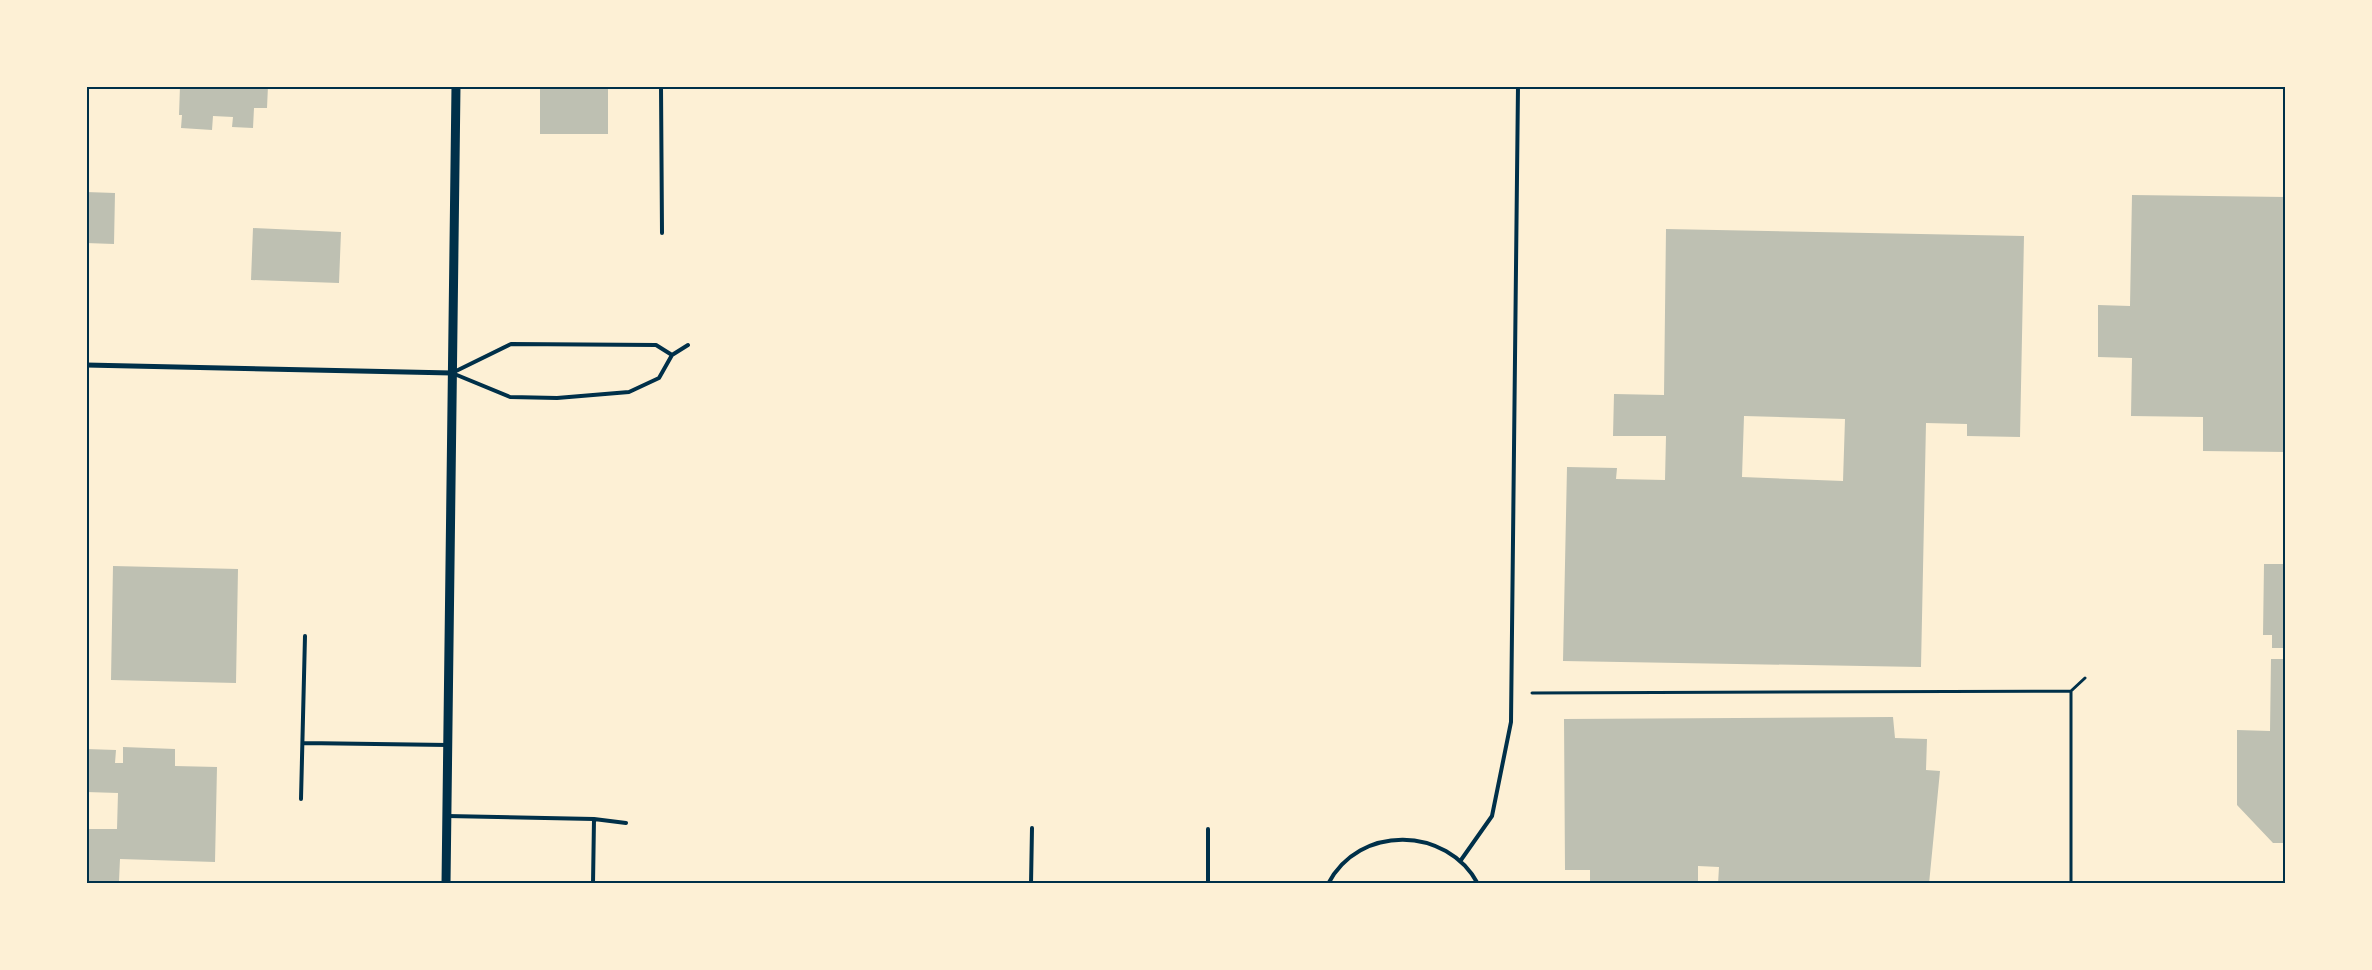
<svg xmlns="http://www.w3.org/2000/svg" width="2372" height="970" font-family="'Noto Serif',serif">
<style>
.building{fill:#bec0b2;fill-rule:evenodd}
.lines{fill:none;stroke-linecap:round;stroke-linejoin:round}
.path{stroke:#003049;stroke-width:3}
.service{stroke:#003049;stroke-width:4}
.minor{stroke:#003049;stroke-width:5}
.tertiary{stroke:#003049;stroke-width:9}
.neatline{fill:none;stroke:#003049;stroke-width:2}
</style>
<rect width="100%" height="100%" fill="#fdf0d5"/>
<path class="building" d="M180 86H268L267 108H254L253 128 232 127 233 117 213 116 212 130 181 128 182 115H179Z
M540 86H608V134H540Z
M86 192 115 193 114 244 86 243Z
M2132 195 2286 197V452L2203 451V417L2131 416 2132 358 2098 357V305L2130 306Z
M253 228 341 232 339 283 251 280Z
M1666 229 2024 236 2020 437 1967 436V424L1926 423 1921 667 1563 661 1567 467 1617 468 1616 479 1665 480 1666 436H1613L1614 394 1664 395ZM1744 416 1845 419 1843 481 1742 477Z
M2264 564H2286V648H2272V635H2263Z
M113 566 238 569 236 683 111 680Z
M2271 659H2286V843H2273L2237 805V730L2270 731Z
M1893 717 1895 738 1927 739 1926 770 1940 771 1929 884H1718L1719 867 1698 866V884H1590V870H1565L1564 719Z
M123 747 175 749V766L217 767 215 862 120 859 119 881H86V829H117L118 793 86 792V749L116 750 115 763H123Z"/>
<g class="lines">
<path class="path" d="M2071 691V884
M1532 693 2071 691 2085 678"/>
<path class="service" d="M661 86 662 233
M454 372 511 344 656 345 672 355
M452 373 510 397 557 398 629 392 659 378 672 355 688 345
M303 743 448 745
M301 799 305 636
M447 816 594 819 626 823
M1461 860 1492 816 1511 722 1518 86
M593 884 594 819
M1031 884 1032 828
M1208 884V829
M1328 884C1359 824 1447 826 1478 884"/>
<path class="minor" d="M86 365 452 373"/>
<path class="tertiary" d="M446 884 456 86"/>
</g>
<rect width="2372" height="970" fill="none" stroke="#fdf0d5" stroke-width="175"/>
<rect x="88" y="88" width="2196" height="794" class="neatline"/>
</svg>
